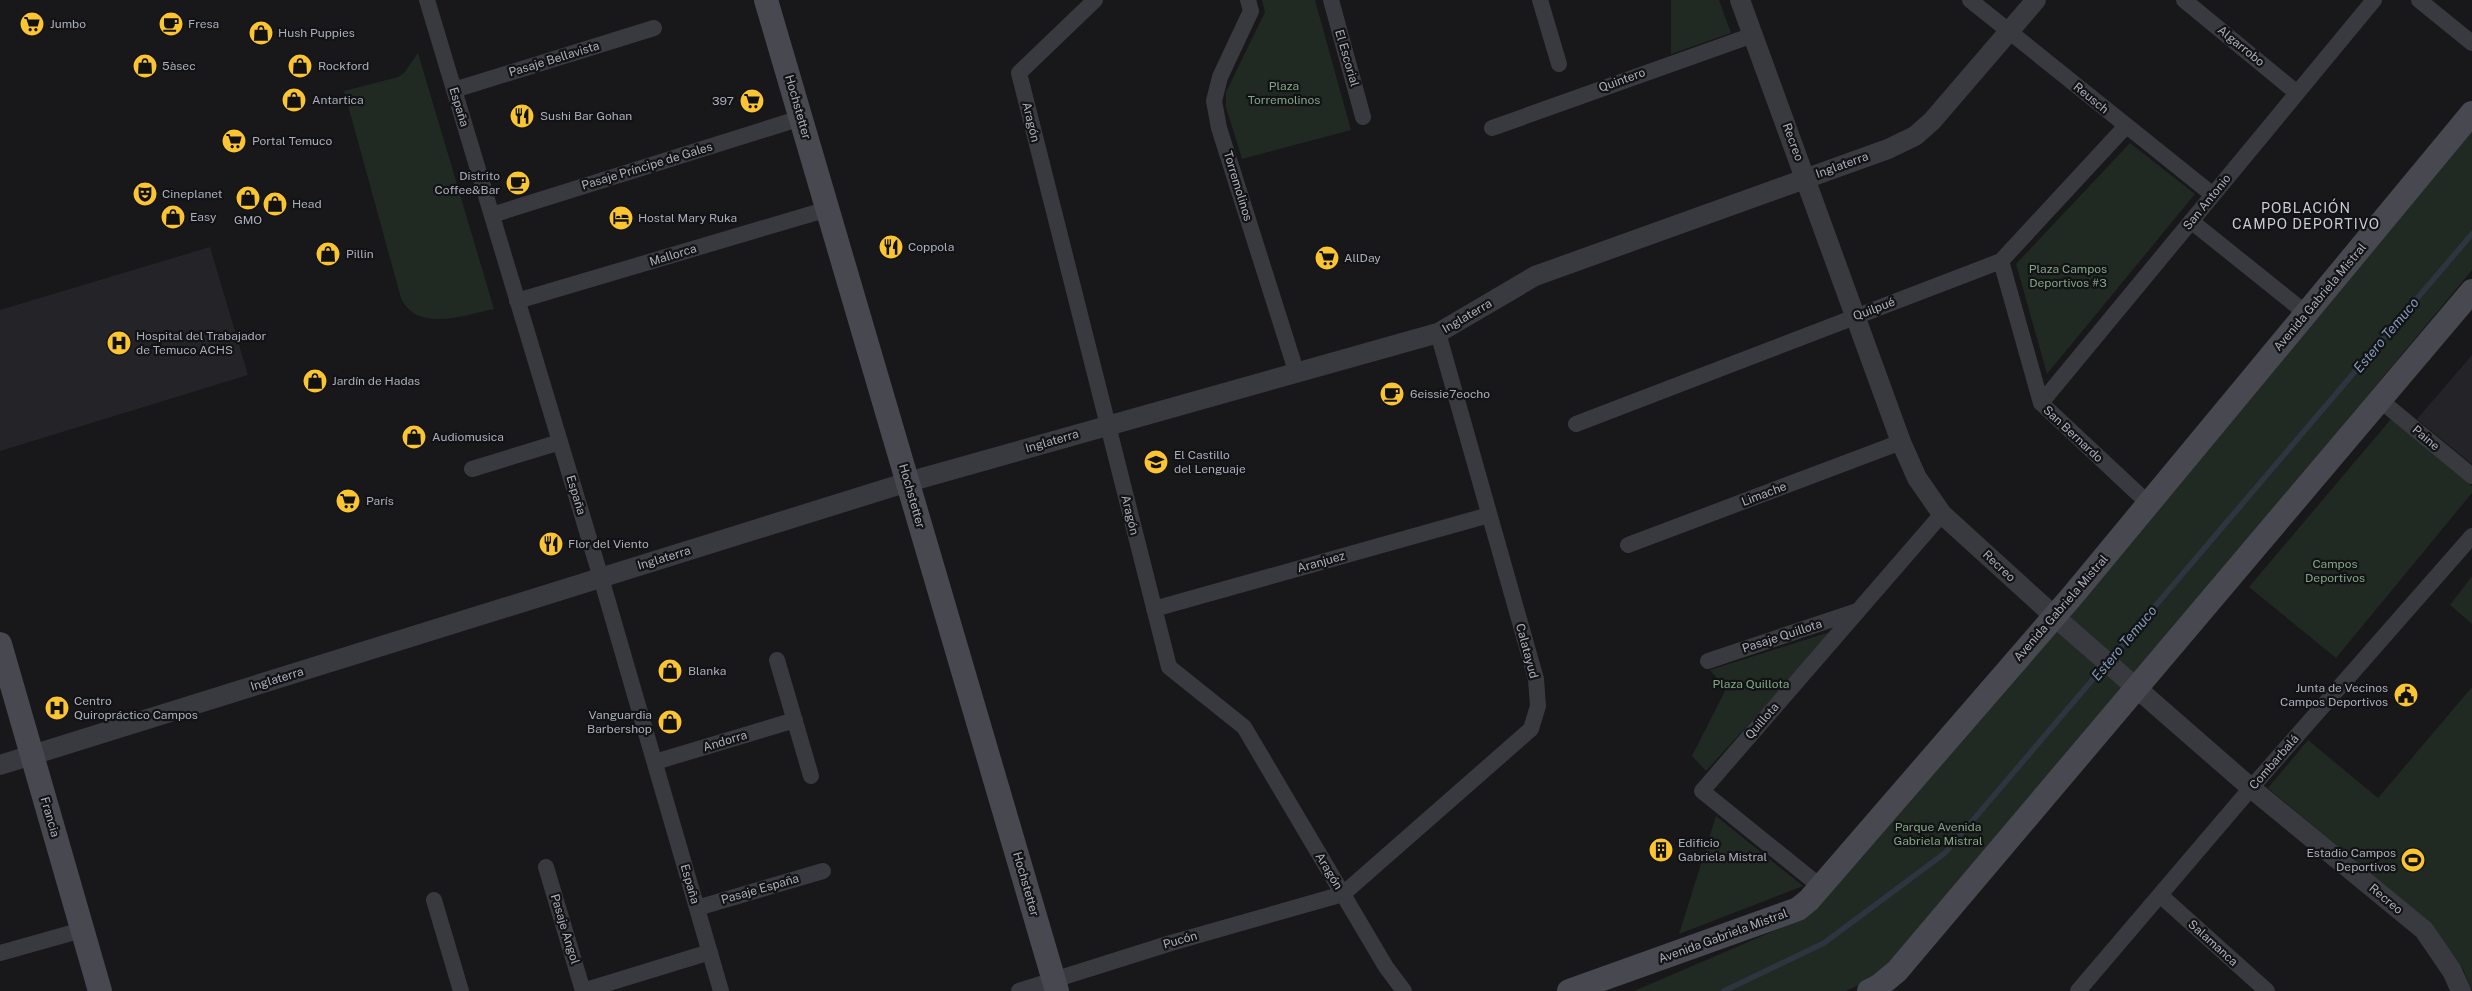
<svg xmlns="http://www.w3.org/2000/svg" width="2472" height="991" font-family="'Public Sans',sans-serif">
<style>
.built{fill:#242428}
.green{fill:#202922}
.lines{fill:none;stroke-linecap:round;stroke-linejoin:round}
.stream{stroke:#2d363f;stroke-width:5.5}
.minor{stroke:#393940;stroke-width:16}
.tertiary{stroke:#393940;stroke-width:20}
.secondary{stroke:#474850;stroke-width:24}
.labels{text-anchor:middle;stroke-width:4.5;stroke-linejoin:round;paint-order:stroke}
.poi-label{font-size:12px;fill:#aaaebb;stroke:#131315;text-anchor:start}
.street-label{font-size:12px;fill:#aaaebb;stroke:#131315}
.park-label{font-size:12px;fill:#80a685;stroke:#131315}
.neighbourhood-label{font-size:14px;letter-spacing:1px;fill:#cbcdd6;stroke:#131315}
.water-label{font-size:14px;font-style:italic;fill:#8099b7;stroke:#131315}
</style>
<rect width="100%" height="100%" fill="#18181a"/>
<path class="built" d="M210 247 248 375 0 451V310Z
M2472 355V464L2417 419Z"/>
<path class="green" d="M1262 0H1315L1351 130 1242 159 1226 107V92L1265 12Z
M1671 0H1719L1731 33 1671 54Z
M418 53 494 309C464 315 417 333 401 298L344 91 398 77 404 73Z
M2472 130V270L2154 653 1885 967 1870 980 1846 991H1634L1804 918Z
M2130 143 2195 194 2047 374 2016 264Z
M2391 419 2472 486V493L2336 658 2249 587Z
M2472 576V624L2450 605Z
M1833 631 1706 771 1692 756 1726 689 1710 670Z
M2472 687V991L2463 969 2428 922 2268 788 2308 740 2378 798Z
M1716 816 1803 886 1679 934Z"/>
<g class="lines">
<path class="stream" d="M1724 991 1824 943 1945 853 2472 234"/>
<path class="minor" d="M427 0 601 578 721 991
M1095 0 1019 73 1169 667 1244 727 1386 967 1404 991
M1248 0 1251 11 1220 77 1214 101 1219 128 1297 374
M1331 0 1363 117
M1540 0 1559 64
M1970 0 2213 195
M2184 0 2297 93
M2419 0 2472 43
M454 90 654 28
M1492 128 1753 35
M492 215 801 118
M2191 221 2307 314
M2001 261 2041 403 2149 504
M517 301 828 209
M2380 400 2472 476
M2041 403 2374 0
M1576 424 2001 261 2126 126
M472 469 560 442
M1628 545 1901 442
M1154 609 1489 515
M777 660 811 776
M1708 661 1857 611
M655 762 795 720
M546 867 583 991
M1821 887 1702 791 1942 514
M2160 895 2267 991
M434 900 461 991
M697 908 823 871
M0 953 82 930
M583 991 710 952
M1019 991 1171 943 1343 894 1531 729 1538 706 1536 679 1438 333
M2078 991 2251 788 2472 536"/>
<path class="tertiary" d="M1740 0 1901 442 1917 478 1942 514 2054 616 2251 788 2424 930 2452 971 2461 991
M0 765 908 482 1438 333 1535 276 1888 149 1915 136 1932 121 2036 0"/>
<path class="secondary" d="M766 0 1057 991
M0 644 100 991
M1569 991 1798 909 1809 900 2073 595 2472 113
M1869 991 1879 986 1897 971 2472 291"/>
</g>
<defs>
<symbol id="supermarket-disc" viewBox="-11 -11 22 22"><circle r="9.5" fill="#fac530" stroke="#131315"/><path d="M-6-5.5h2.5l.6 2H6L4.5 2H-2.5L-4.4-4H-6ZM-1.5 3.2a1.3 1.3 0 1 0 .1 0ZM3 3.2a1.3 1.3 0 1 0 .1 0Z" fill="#111"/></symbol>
<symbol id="cafe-disc" viewBox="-11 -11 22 22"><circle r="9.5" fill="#fac530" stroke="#131315"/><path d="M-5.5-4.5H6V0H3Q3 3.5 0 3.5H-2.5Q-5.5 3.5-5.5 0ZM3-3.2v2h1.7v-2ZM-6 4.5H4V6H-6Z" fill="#111"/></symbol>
<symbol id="shop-disc" viewBox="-11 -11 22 22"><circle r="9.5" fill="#fac530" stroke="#131315"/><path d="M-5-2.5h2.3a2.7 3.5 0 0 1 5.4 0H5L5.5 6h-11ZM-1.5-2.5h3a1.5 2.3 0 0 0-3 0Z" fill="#111"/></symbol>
<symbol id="restaurant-disc" viewBox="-11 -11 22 22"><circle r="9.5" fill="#fac530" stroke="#131315"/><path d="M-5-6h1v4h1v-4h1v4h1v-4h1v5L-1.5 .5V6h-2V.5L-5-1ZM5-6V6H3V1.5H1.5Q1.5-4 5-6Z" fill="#111"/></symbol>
<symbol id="theatre-disc" viewBox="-11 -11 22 22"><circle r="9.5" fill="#fac530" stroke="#131315"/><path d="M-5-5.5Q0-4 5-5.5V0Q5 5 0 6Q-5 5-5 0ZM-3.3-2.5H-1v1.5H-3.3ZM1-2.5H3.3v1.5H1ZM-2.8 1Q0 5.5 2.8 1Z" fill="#111"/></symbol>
<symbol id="hotel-disc" viewBox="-11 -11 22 22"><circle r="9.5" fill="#fac530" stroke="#131315"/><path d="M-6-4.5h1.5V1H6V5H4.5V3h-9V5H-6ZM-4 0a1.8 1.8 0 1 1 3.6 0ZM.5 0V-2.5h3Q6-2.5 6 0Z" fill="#111"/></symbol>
<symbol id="hospital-disc" viewBox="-11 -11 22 22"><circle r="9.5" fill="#fac530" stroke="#131315"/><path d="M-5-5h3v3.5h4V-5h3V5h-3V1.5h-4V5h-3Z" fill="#111"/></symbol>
<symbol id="school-disc" viewBox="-11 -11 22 22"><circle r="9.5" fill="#fac530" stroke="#131315"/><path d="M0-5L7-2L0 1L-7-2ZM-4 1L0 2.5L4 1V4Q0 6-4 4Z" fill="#111"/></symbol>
<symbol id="civic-disc" viewBox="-11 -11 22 22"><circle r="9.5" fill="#fac530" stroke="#131315"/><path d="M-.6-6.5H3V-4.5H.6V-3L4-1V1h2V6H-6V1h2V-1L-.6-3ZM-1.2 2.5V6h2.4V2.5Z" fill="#111"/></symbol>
<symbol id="building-disc" viewBox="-11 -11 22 22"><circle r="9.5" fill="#fac530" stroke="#131315"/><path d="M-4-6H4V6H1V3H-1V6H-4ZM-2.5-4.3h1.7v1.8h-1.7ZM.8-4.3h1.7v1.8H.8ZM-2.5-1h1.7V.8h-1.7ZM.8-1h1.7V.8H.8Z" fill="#111"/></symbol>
<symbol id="stadium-disc" viewBox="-11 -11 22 22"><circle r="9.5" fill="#fac530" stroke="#131315"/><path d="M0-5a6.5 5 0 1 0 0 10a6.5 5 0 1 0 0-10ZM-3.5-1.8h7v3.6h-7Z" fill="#111"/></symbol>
</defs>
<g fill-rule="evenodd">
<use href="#supermarket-disc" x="18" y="10" width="28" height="28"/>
<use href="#cafe-disc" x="157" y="10" width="28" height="28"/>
<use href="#shop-disc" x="247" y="19" width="28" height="28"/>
<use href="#shop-disc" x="131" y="52" width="28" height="28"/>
<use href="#shop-disc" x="286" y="52" width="28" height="28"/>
<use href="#shop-disc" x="280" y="86" width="28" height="28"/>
<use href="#supermarket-disc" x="738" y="87" width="28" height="28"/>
<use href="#restaurant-disc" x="508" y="102" width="28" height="28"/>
<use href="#supermarket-disc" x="220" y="127" width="28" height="28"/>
<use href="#cafe-disc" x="504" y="169" width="28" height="28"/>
<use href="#theatre-disc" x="131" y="180" width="28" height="28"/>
<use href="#shop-disc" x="234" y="184" width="28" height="28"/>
<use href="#shop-disc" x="261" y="190" width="28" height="28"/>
<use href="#shop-disc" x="159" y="203" width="28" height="28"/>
<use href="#hotel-disc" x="607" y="204" width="28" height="28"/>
<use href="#restaurant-disc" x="877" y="233" width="28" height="28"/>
<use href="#shop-disc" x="314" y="240" width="28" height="28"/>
<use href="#supermarket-disc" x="1313" y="244" width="28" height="28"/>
<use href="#hospital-disc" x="105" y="329" width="28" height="28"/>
<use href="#shop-disc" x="301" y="367" width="28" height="28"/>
<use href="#cafe-disc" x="1378" y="380" width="28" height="28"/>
<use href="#shop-disc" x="400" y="423" width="28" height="28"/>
<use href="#school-disc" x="1142" y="448" width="28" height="28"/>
<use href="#supermarket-disc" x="334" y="487" width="28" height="28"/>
<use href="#restaurant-disc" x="537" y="530" width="28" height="28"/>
<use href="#shop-disc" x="656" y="657" width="28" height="28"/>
<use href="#civic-disc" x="2392" y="681" width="28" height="28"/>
<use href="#hospital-disc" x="43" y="694" width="28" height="28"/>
<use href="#shop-disc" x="656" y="708" width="28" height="28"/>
<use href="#building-disc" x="1647" y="836" width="28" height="28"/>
<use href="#stadium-disc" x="2399" y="846" width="28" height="28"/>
</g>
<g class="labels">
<g class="poi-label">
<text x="50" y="28">Jumbo</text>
<text x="188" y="28">Fresa</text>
<text x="278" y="37">Hush Puppies</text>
<text x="162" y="70">5àsec</text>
<text x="318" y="70">Rockford</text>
<text x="312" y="104">Antartica</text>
<text x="734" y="105" text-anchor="end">397</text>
<text x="540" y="120">Sushi Bar Gohan</text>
<text x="252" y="145">Portal Temuco</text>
<text x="500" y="180" text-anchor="end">Distrito<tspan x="500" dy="14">Coffee&amp;Bar</tspan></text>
<text x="162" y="198">Cineplanet</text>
<text x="292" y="208">Head</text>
<text x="190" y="221">Easy</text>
<text x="638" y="222">Hostal Mary Ruka</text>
<text x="248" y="224" text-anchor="middle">GMO</text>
<text x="908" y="251">Coppola</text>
<text x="346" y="258">Pillin</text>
<text x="1344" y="262">AllDay</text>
<text x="136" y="340">Hospital del Trabajador<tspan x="136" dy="14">de Temuco ACHS</tspan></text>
<text x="332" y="385">Jardín de Hadas</text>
<text x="1410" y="398">6eissie7eocho</text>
<text x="432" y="441">Audiomusica</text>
<text x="1174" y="459">El Castillo<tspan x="1174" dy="14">del Lenguaje</tspan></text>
<text x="366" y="505">París</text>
<text x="568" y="548">Flor del Viento</text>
<text x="688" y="675">Blanka</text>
<text x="2388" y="692" text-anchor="end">Junta de Vecinos<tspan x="2388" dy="14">Campos Deportivos</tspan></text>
<text x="74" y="705">Centro<tspan x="74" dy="14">Quiropráctico Campos</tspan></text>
<text x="652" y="719" text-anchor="end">Vanguardia<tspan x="652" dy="14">Barbershop</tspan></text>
<text x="1678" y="847">Edificio<tspan x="1678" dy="14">Gabriela Mistral</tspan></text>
<text x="2396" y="857" text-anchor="end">Estadio Campos<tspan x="2396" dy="14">Deportivos</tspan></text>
</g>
<g class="street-label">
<text transform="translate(2241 46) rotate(39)" y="4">Algarrobo</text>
<text transform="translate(1347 58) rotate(74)" y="4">El Escorial</text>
<text transform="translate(554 59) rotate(-17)" y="4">Pasaje Bellavista</text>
<text transform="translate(1622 80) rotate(-20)" y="4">Quintero</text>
<text transform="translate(2091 98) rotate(39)" y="4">Reusch</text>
<text transform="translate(459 107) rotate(73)" y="4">España</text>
<text transform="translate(798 107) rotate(74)" y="4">Hochstetter</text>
<text transform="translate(1031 122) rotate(76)" y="4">Aragón</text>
<text transform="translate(1793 142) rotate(70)" y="4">Recreo</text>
<text transform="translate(1842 165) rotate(-20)" y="4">Inglaterra</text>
<text transform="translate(647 166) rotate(-17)" y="4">Pasaje Príncipe de Gales</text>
<text transform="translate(1238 186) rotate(73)" y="4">Torremolinos</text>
<text transform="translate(2207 202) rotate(-51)" y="4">San Antonio</text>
<text transform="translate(673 255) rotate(-17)" y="4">Mallorca</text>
<text transform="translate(2320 297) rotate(-50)" y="4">Avenida Gabriela Mistral</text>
<text transform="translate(1874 309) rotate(-21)" y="4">Quilpué</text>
<text transform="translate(1467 316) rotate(-30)" y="4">Inglaterra</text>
<text transform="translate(2073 434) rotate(43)" y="4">San Bernardo</text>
<text transform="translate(2426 438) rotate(40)" y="4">Paine</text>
<text transform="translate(1052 441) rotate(-16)" y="4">Inglaterra</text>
<text transform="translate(1764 494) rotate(-21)" y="4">Limache</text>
<text transform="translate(576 495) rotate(73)" y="4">España</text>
<text transform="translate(912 496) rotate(74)" y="4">Hochstetter</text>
<text transform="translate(1130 515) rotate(76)" y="4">Aragón</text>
<text transform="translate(664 558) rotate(-17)" y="4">Inglaterra</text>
<text transform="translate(1321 562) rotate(-16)" y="4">Aranjuez</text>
<text transform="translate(1999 566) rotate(43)" y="4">Recreo</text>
<text transform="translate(2061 608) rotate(-49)" y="4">Avenida Gabriela Mistral</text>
<text transform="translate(1782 636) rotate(-18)" y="4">Pasaje Quillota</text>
<text transform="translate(1527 651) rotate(75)" y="4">Calatayud</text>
<text transform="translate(277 679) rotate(-17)" y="4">Inglaterra</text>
<text transform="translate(1762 721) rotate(-49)" y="4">Quillota</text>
<text transform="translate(725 741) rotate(-17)" y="4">Andorra</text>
<text transform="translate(2274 762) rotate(-49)" y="4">Combarbalá</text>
<text transform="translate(50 817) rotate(74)" y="4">Francia</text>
<text transform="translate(1329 871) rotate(59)" y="4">Aragón</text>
<text transform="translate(690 884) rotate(74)" y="4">España</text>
<text transform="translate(1026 884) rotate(74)" y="4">Hochstetter</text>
<text transform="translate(760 889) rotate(-16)" y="4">Pasaje España</text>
<text transform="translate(2386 899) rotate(40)" y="4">Recreo</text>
<text transform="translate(565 929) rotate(73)" y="4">Pasaje Angol</text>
<text transform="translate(1723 936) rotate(-20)" y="4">Avenida Gabriela Mistral</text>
<text transform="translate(1180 940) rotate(-16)" y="4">Pucón</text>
<text transform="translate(2213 943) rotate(42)" y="4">Salamanca</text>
</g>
<g class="park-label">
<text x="1284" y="90">Plaza<tspan x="1284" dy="14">Torremolinos</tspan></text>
<text x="2068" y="273">Plaza Campos<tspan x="2068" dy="14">Deportivos #3</tspan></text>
<text x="2335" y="568">Campos<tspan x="2335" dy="14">Deportivos</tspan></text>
<text x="1751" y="688">Plaza Quillota</text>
<text x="1938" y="831">Parque Avenida<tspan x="1938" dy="14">Gabriela Mistral</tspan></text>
</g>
<g class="neighbourhood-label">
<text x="2306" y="213">POBLACIÓN<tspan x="2306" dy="16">CAMPO DEPORTIVO</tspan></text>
</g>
<g class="water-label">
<text transform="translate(2386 335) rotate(-50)" y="5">Estero Temuco</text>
<text transform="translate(2124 643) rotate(-50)" y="5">Estero Temuco</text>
</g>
</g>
</svg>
